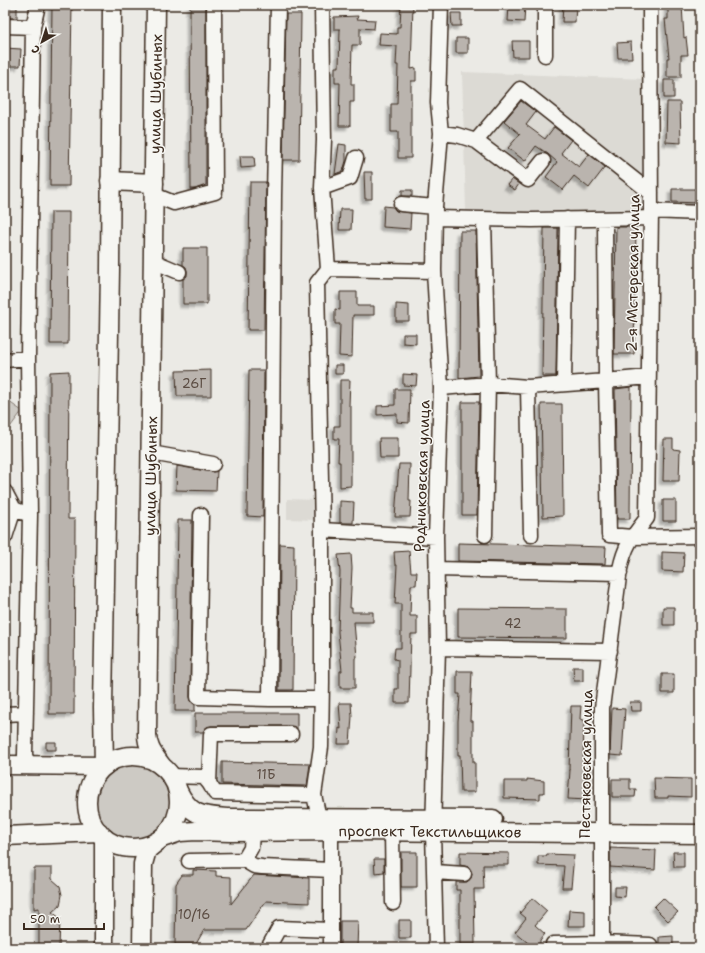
<svg xmlns="http://www.w3.org/2000/svg" width="705" height="953" font-family="'Shantell Sans',sans-serif">
<style>
.built{fill:#dcdad4}
.green{fill:#cdcac4;stroke:#847a71}
.building{fill:#bab4ae;stroke:#3b2a1e;filter:url(#shadow)}
.lines{fill:none;stroke-linecap:round;stroke-linejoin:round}
.minor-casing{stroke:#3b2a1e;stroke-width:17}
.major-casing{stroke:#3b2a1e;stroke-width:21}
.minor{stroke:#f6f6f2;stroke-width:14}
.major{stroke:#f6f6f2;stroke-width:18}
.labels{text-anchor:middle;stroke-width:3;stroke-linejoin:round;paint-order:stroke}
.number-label{font-size:13px;fill:#5b4c42}
.street-label{font-size:15px;fill:#3b2a1e;stroke:#f6f6f2}
</style>
<defs>
<filter id="shadow"><feDropShadow dx="-3.5" dy="3.5" stdDeviation="1" flood-color="#0004"/></filter>
</defs>
<rect width="100%" height="100%" fill="#ebeae5"/>
<filter id="ink" filterUnits="userSpaceOnUse"><feTurbulence type="fractalNoise" baseFrequency=".025" numOctaves="2"/><feDisplacementMap in="SourceGraphic" scale="8" xChannelSelector="R" yChannelSelector="G"/><feConvolveMatrix kernelMatrix="1 2 1 2 8 2 1 2 1" color-interpolation-filters="sRGB"/></filter>
<g filter="url(#ink)">
<path class="built" d="M462 72 646 79 645 211H466Z
M287 499 316 500V520L287 519Z"/>
<path class="green" d="M5 399 22 411 5 434Z
M96 802a37 37 0 1 1 74 0a37 37 0 1 1-74 0Z"/>
<path class="building" d="M5 5H17V18H5Z
M52 5H72L69 186H50Z
M190 5H206V185L195 189H191Z
M401 5H413L411 69 416 68V81H411V158H398V132H391V104H397L398 65H396L397 46 379 45 380 33 397 34V27H400Z
M509 5H525L524 22 508 21Z
M563 5H576L575 22H562Z
M668 5H682L684 38 686 37 688 55H681V77H667V58H669L665 19H668Z
M451 13H461V26H452Z
M286 14H301L299 160H283Z
M358 16 357 19 375 20 374 29 360 28V45H352L351 84H354V102H350V126H339L340 83H335V67H339L340 29H334V17Z
M456 38H468V53H456Z
M512 41H529V57H513Z
M631 42 632 58H618L617 43Z
M5 48 21 49 20 66H5Z
M664 80H674V98H664Z
M521 101 536 112 526 125 545 139 554 127 571 140 561 153 579 167 589 154 605 167 589 188 574 176 563 190 546 177 557 162 548 154 536 146 525 161 508 148 520 134 504 121Z
M667 102H680L681 143 666 142Z
M339 144 346 145V161L343 171 335 174Z
M240 156H254L255 167 241 168Z
M364 172H372V199H365Z
M512 179 519 184 515 190 507 185Z
M250 182H266L264 330H248Z
M672 189H700V203L672 202Z
M402 190H412V196H402Z
M384 206 393 207 396 211 411 213 410 229 383 227Z
M340 209H352L351 230H339Z
M51 212H69L68 344H50Z
M616 227H636L634 354H614Z
M544 228H558L556 376H542Z
M460 231H476L479 376 459 378Z
M183 248H207V304H183V279L187 276V271L186 267 183 265Z
M340 292H357V306H374V315H353L352 357 339 356 340 324H335V309L340 310Z
M396 304 409 305V321H396Z
M403 334H416V344L403 343Z
M335 365H343V374H335Z
M211 370V396H177L176 371Z
M249 370H264L263 517 247 516Z
M69 371 68 519H75L74 714H49L50 372Z
M403 374 417 375 416 386 403 385Z
M340 380H350L349 406H351V486L340 487V462H338L339 439H334V426H340Z
M631 387 630 519H617L615 389Z
M395 389H410L409 423 397 422V414L377 415V406L395 405Z
M462 402H479L477 515H462Z
M541 404H562L563 516 543 517Z
M379 438H398V458H380Z
M664 439H673V449L680 450 679 481H663Z
M399 464H410L409 501H411L410 517H395Z
M177 466 212 472 217 471 216 491 176 490Z
M663 500H676V521H663Z
M340 501 354 502 353 523H340Z
M178 520H192L190 697 191 701 195 705V711H175Z
M458 543 606 547 605 564 458 561Z
M280 544 294 545 293 690H279Z
M409 551 411 572H417L416 585H411L410 616H417V634H411L409 703H395V689H398V660L394 659 395 648H401V604H395L397 565H395L394 552Z
M662 552 684 553 683 572 662 571Z
M351 554 352 568 350 608H352V612H373V622H354L357 657 355 658V688H340V671H342L338 632 340 572 338 555Z
M663 607H674V625H663Z
M458 608 567 609V638L458 637Z
M573 667H583V681H574Z
M457 671H472L470 721H473V762H475V792H461L460 755H458V721L460 694H457Z
M662 674H674V693H662Z
M630 702H641V711H631Z
M339 703H351L352 716 350 744H338L339 728 341 729Z
M571 706H581L580 719 584 720 583 768H590L588 800 568 799 570 770H569Z
M612 708 625 709 622 756 610 755Z
M195 713H297V729L291 726H211L207 727 203 732H195Z
M46 742H56V750H46Z
M222 762 310 764 307 786 222 784Z
M654 778 691 779V797L668 796V798H655Z
M527 779 544 781V793H540V799L504 798V781H527Z
M612 779H630V789H636L635 797H612Z
M610 848 656 850 655 870 610 867Z
M401 852H417V887H401Z
M460 852 509 853V865H483L484 889H474L475 944H460V890H456V882H467L471 878 472 874 469 867 460 865Z
M673 852H684V867H674Z
M547 854 574 855 571 888H562L564 866 538 865V856H546Z
M374 859H384V872L375 873Z
M34 868H52V879L60 886 62 895 60 905 52 912 60 918 59 948H39V908L34 909Z
M193 870 216 871V876L231 877V904L254 875 309 878V903L266 901 246 930H204L196 944H175L176 884 182 875H193Z
M615 887H626L625 897 615 896Z
M532 898 547 911 535 925 545 934 540 940V948H534L515 932 526 918 520 913Z
M663 898 678 912 668 921 654 907Z
M569 910 585 911V926H568Z
M399 920H411V938H399Z
M340 921H358L357 948H340Z
M673 936V948H659V937Z"/>
<g class="lines">
<defs>
<path id="minor" d="M278 5 274 195 270 699H321
M545 5V55
M5 26 33 27
M441 133 457 135 476 141 520 89 651 193
M476 141 528 180 543 161
M322 188 350 178 356 158
M154 195 174 203 215 192 214 5
M401 204 435 207
M651 211 700 213
M435 218 532 220 650 218
M153 261 179 272
M328 269 434 271
M5 360 28 358
M648 377 606 381 609 535 632 537 700 536
M564 384 567 219
M441 388 488 384 484 219
M151 453 213 464
M5 492 14 509 30 515
M201 515 198 697 270 699
M322 530 436 537
M485 535 488 384 528 387
M531 535 528 387 606 381 605 219
M5 537 14 509
M436 569 620 573
M438 648 610 651
M5 714 26 713
M28 765 25 755 30 515 28 358 33 27 38 5
M171 776 204 777 209 783 215 793 314 795
M209 783 211 734H291
M319 818 314 795 321 747 322 682V530L317 283 328 269 322 188 324 140 322 5
M392 832 393 903
M244 860 254 866 262 867 331 870
M189 861 244 860 251 848 252 832
M435 872 464 874
M553 944 602 943 650 945
M268 948 279 928 331 930
M331 948V831
M436 948 433 832 438 648 436 537 441 388 434 271 435 207 441 133 438 103 441 5
M602 948V708L620 569C625 545 632 537 647 518L651 211 650 5"/>
<g id="major">
<path d="M156 5 147 734C147 747 154 755 161 765"/>
<path d="M110 181 154 183"/>
<circle cx="133" cy="802" r="46"/>
<path d="M5 765 104 766"/>
<path d="M104 766 103 708 110 269 112 5"/>
<path d="M178 791C191 817 203 816 229 818L493 819"/>
<path d="M5 836 99 832"/>
<path id="s1" d="M162 838 180 832 196 831 230 832 355 831 700 834"/>
<path d="M104 948V838"/>
<path d="M142 948 143 864 147 850 158 841"/>
</g>
</defs>
<use href="#minor" class="minor-casing"/>
<use href="#major" class="major-casing"/>
<use href="#minor" class="minor"/>
<use href="#major" class="major"/>
</g>
</g>
<g class="labels">
<g class="number-label">
<text x="194" y="388">26Г</text>
<text x="513" y="628">42</text>
<text x="266" y="779">11Б</text>
<text x="194" y="919">10/16</text>
</g>
<g class="street-label">
<text transform="translate(156 94) rotate(-89)" y="5">улица Шубиных</text>
<text transform="translate(633 273) rotate(-89)" y="5">2-я Мстерская улица</text>
<text transform="translate(151 476) rotate(-89)" y="5">улица Шубиных</text>
<text transform="translate(422 476) rotate(-88)" y="5">Родниковская улица</text>
<text transform="translate(586 764) rotate(-89)" y="5">Пестяковская улица</text>
<text dy="5" stroke="none"><textPath href="#s1" startOffset="269">проспект Текстильщиков</textPath></text>
</g>
</g>
<rect width="705" height="953" fill="none" stroke="#f6f6f2" stroke-width="20"/>
<rect x="10" y="10" width="685" height="933" fill="none" stroke="#3b2a1e" stroke-width="1.5" filter="url(#ink)"/>
<g transform="translate(42 42) rotate(219)" stroke="#f6f6f2" stroke-width="3" paint-order="stroke">
<path d="M0-3L7 15L0 10L-7 15Z" fill="#3b2a1e"/>
<text y="-6" font-size="11" font-weight="bold" text-anchor="middle" fill="#3b2a1e">С</text>
</g>
<path d="M24 923v6h80v-6" fill="none" stroke="#3b2a1e" stroke-width="2"/>
<text x="30" y="923" font-size="12" fill="#3b2a1e" stroke="#f6f6f2" stroke-width="3" paint-order="stroke">50 m</text>
</svg>
